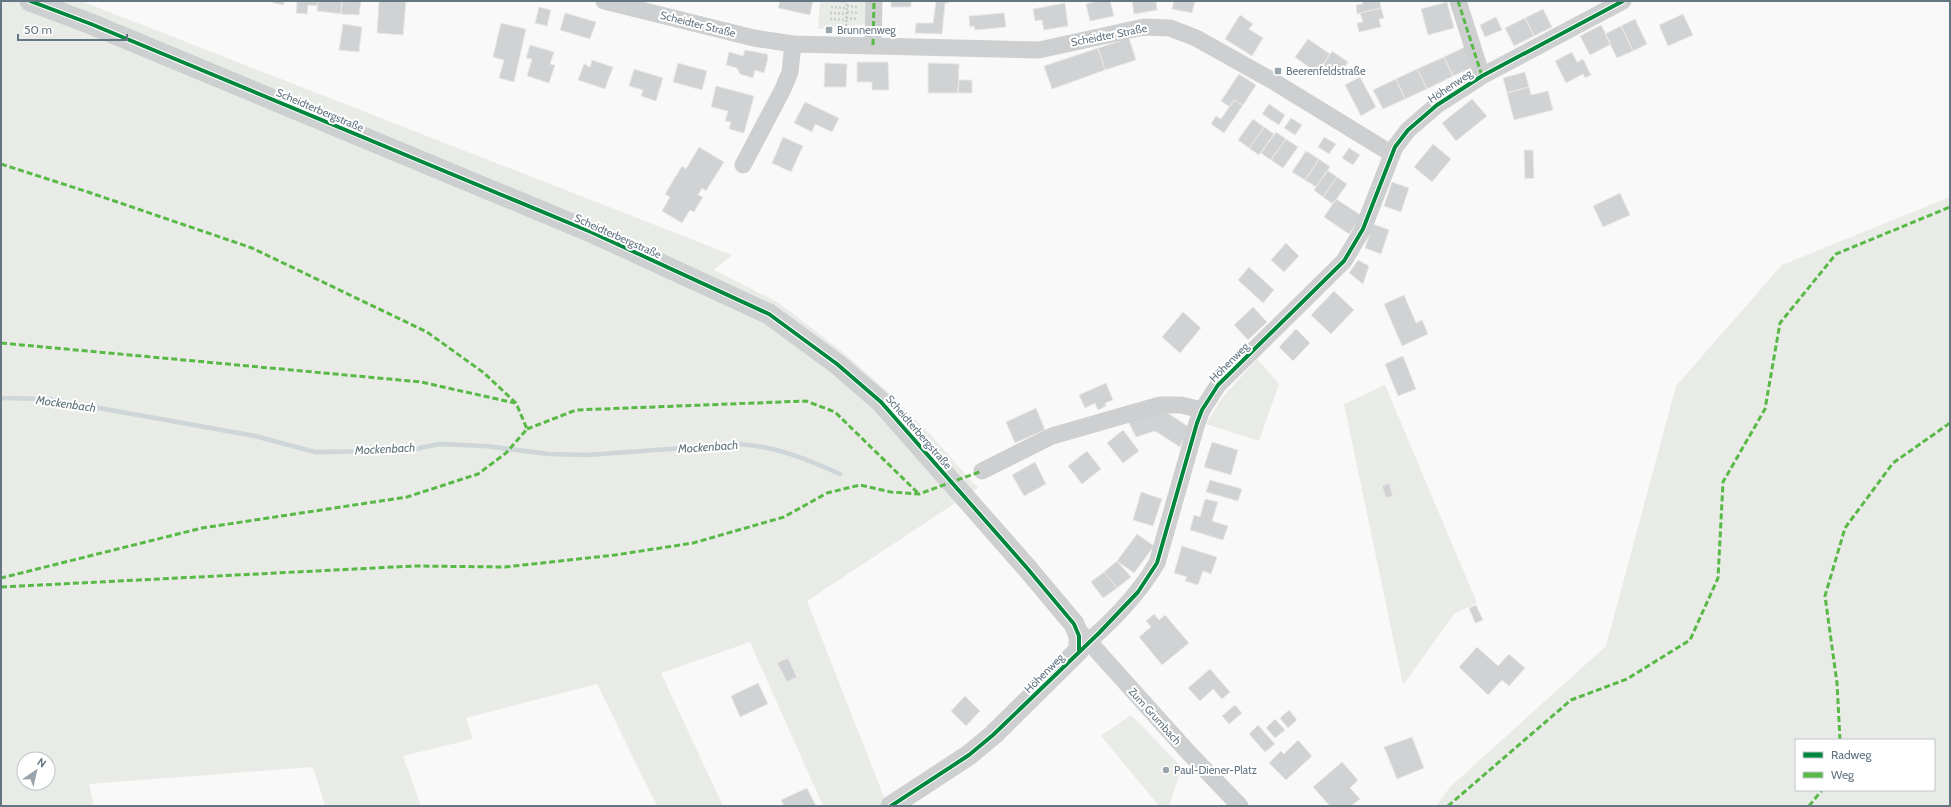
<svg xmlns="http://www.w3.org/2000/svg" width="1951" height="807" font-family="Cabin,sans-serif">
<style>
.green{fill:#e8ebe6;fill-rule:evenodd}
.lines{fill:none;stroke-linecap:round;stroke-linejoin:round}
.stream{stroke:#ced6d9;stroke-width:4.5}
.building{fill:#d0d2d3;stroke:#e8e8e8}
.path{stroke:#cbcccd;stroke-width:2.5;stroke-dasharray:2 2;stroke-linecap:butt}
.minor{stroke:#cecfd0;stroke-width:17}
.tertiary{stroke:#cecfd0;stroke-width:21}
.quiet{stroke:#58b947;stroke-width:3;stroke-dasharray:6 3;stroke-linecap:butt}
.cycleway-casing{stroke:#fff;stroke-width:6}
.cycleway{stroke:#00873e;stroke-width:4}
.poi-dot{fill:#99a4ac;stroke:#fff;stroke-width:1.5}
.labels{text-anchor:middle;stroke-width:4;stroke-linejoin:round;paint-order:stroke}
.street-label{font-size:11px;fill:#657683;stroke:#fff}
.poi-label{font-size:11px;fill:#657683;stroke:#fff;text-anchor:start}
.water-label{font-size:12px;font-style:italic;fill:#60757c;stroke:#fff}
</style>
<rect width="100%" height="100%" fill="#f9f9f9"/>
<path class="green" d="M1 1H81L732 255 714 270 779 303 845 354 888 392 928 432 978 488 807 601 886 802 878 806H823L750 642 661 673 723 806H657L597 684 466 718 473 739 403 756 421 806H325L313 767 89 784 94 806H1ZM24 759H48V783H24Z
M820 1H868L867 24 818 29Z
M1950 197V806H1436L1450 787 1606 646 1676 386 1782 265ZM1796 740H1934V790H1796Z
M1257 359 1279 384 1259 441 1206 424 1222 398Z
M1385 385 1477 603 1454 614 1403 685 1344 404Z
M1131 715 1182 767 1169 806H1159L1101 736Z"/>
<g class="lines">
<path class="stream" d="M1 398 49 399 255 436 315 452 406 451 439 444 485 446 549 454 587 455 738 444C775 446 807 459 840 474"/>
</g>
<path class="building" d="M273 1H284V5L273 3Z
M297 1H318L317 6 308 5 307 14 296 13Z
M318 1H342L341 14 317 11Z
M342 1H361L359 15 341 14Z
M379 1H406L403 35 377 33Z
M780 1H813L810 15 778 8Z
M891 1H911V7H891Z
M936 1H949V3H945L942 34 915 33 916 23H933Z
M1099 1H1110L1114 16 1090 21 1086 4Z
M1132 1H1156L1157 10 1134 14Z
M1174 1H1195L1192 13 1172 9Z
M1362 1H1380L1381 8 1357 14 1356 5 1363 4Z
M1447 2 1454 28 1428 35 1421 9Z
M1065 3 1068 26 1044 30 1042 20 1035 21 1033 9Z
M539 7 551 10 547 26 535 23Z
M1381 8 1384 18 1379 19 1381 27 1359 32 1357 23 1363 22 1360 13Z
M1543 9 1552 27 1534 36 1525 18Z
M565 13 596 22 590 39 560 30Z
M1004 13 1006 27 975 30 974 26 970 27 969 16Z
M1683 14 1693 35 1668 46 1659 25Z
M1240 15 1253 24 1249 29 1263 38 1252 56 1225 39Z
M1496 17 1502 30 1485 37 1480 25Z
M1525 18 1534 36 1514 46 1505 28Z
M1635 19 1647 44 1633 51 1621 26Z
M501 23 526 29 514 82 499 78 504 60 493 57Z
M343 24 362 27 359 52 339 50Z
M1601 25 1611 44 1590 55 1580 36Z
M1621 26 1633 51 1617 58 1605 34Z
M1129 38 1136 60 1105 70 1098 48Z
M1308 39 1330 54 1317 73 1295 57Z
M530 45 554 52 550 64 555 65 549 83 527 76 532 59 526 58Z
M1465 47 1474 67 1453 76 1444 57Z
M1098 48 1105 70 1052 89 1044 66Z
M745 50 767 54 768 58 764 73 755 70 753 78 740 74 737 68 726 65 729 52 743 56Z
M1332 51 1348 62 1339 76 1323 65Z
M1572 52 1577 62 1583 59 1591 75 1585 78 1583 74 1566 83 1555 61Z
M1444 57 1453 76 1427 89 1417 69Z
M592 60 613 67 605 89 578 80 584 64 590 67Z
M857 62H888L889 90H872V82H857Z
M678 63 707 71 702 90 673 82Z
M825 63 847 64 846 87H824Z
M928 63 959 64 958 93H928Z
M634 69 663 78 656 101 641 96 643 90 629 86Z
M1417 69 1427 89 1405 99 1396 79Z
M1525 72 1529 87 1507 93 1503 78Z
M1239 74 1256 85 1243 105 1234 100 1230 107 1221 101Z
M1360 77 1376 107 1361 116 1345 85Z
M1396 79 1405 99 1383 109 1373 90Z
M959 80H972V93H958Z
M716 86 754 96 744 133 729 129 731 122 725 121 728 111 711 107Z
M1529 87 1531 95 1548 91 1553 110 1514 120 1507 93Z
M1472 99 1487 116 1456 141 1442 123Z
M1234 100 1243 105 1224 133 1211 124 1216 116 1221 119Z
M805 102 839 118 832 132 815 124 812 132 794 123Z
M1269 104 1285 115 1279 125 1262 114Z
M1291 118 1302 125 1295 135 1284 128Z
M1253 119 1264 127 1249 148 1238 140Z
M1264 127 1274 134 1259 155 1249 148Z
M1276 132 1286 139 1271 160 1261 153Z
M783 137 803 146 791 172 772 163Z
M1324 137 1336 144 1329 154 1318 147Z
M1286 139 1298 147 1283 168 1271 160Z
M1433 144 1451 159 1432 182 1414 167Z
M699 147 724 162 706 191 702 188 698 195 703 197 694 212 690 210 682 223 662 211 670 197 665 194 682 166 686 169Z
M1349 148 1360 155 1353 165 1342 158Z
M1524 150H1533L1534 178 1525 179Z
M1306 151 1319 159 1305 180 1292 172Z
M1319 159 1330 167 1316 187 1305 180Z
M1327 170 1337 177 1323 197 1314 190Z
M1337 177 1347 184 1333 204 1323 197Z
M1392 182 1409 188 1401 212 1384 206Z
M1620 193 1630 215 1603 227 1593 206Z
M1336 199 1362 216 1349 234 1324 217Z
M1373 224 1389 230 1381 254 1365 248Z
M1286 243 1299 256 1284 272 1271 260Z
M1358 260 1369 266 1363 284 1349 273Z
M1249 267 1274 290 1263 303 1238 280Z
M1334 291 1354 310 1331 334 1311 315Z
M1404 295 1416 323 1422 320 1428 334 1402 346 1384 304Z
M1253 307 1267 322 1248 340 1234 325Z
M1183 312 1201 328 1180 353 1162 337Z
M1296 329 1310 343 1293 361 1279 347Z
M1403 356 1416 389 1398 396 1385 364Z
M1106 383 1113 400 1105 403 1106 406 1098 410 1095 403 1085 408 1079 395Z
M1036 408 1045 430 1015 443 1006 422Z
M1163 410 1189 427 1180 447 1155 431 1136 437 1128 421Z
M1123 430 1139 451 1123 463 1107 443Z
M1212 442 1238 450 1231 475 1204 467Z
M1087 451 1101 469 1082 484 1068 466Z
M1035 462 1046 484 1024 496 1012 475Z
M1210 480 1242 489 1238 501 1206 492Z
M1389 483 1393 496 1386 498 1382 486Z
M1141 492 1162 499 1153 526 1133 520Z
M1205 499 1218 502 1212 521 1228 526 1223 540 1190 530 1194 515 1200 517Z
M1137 534 1154 546 1134 573 1117 561Z
M1182 546 1217 557 1211 574 1203 571 1198 585 1185 581 1187 577 1174 573Z
M1117 561 1131 577 1117 588 1104 572Z
M1104 572 1117 588 1103 598 1091 582Z
M1476 605 1483 620 1475 623 1469 608Z
M1154 614 1159 620 1165 615 1189 643 1162 665 1139 637 1151 627 1146 621Z
M1477 647 1498 666 1509 654 1525 668 1509 686 1502 680 1488 695 1459 667Z
M788 658 797 677 787 682 777 663Z
M1210 669 1230 692 1222 699 1213 689 1200 701 1188 688Z
M758 683 768 704 740 717 731 696Z
M965 696 980 711 966 726 951 711Z
M1235 705 1242 713 1229 724 1222 716Z
M1289 710 1297 720 1288 728 1280 718Z
M1275 719 1285 730 1275 738 1266 728Z
M1258 725 1275 744 1265 752 1249 734Z
M1412 737 1424 768 1397 779 1384 747Z
M1298 740 1312 756 1286 780 1269 763 1281 751 1284 754Z
M1342 762 1358 780 1350 788 1360 799 1351 806H1330L1313 787Z
M807 788 816 806H784L781 800Z"/>
<g class="lines">
<path class="path" d="M838 1 847 2
M847 6 858 7
M831 7 847 8
M847 12 858 13
M830 13 847 14
M846 18 858 19
M830 19 846 20
M846 30 847 1"/>
<path class="minor" d="M604 1 754 38 793 44 1039 50 1144 27 1170 28 1196 38 1273 81 1392 154
M1458 1 1482 76
M873 45 874 1
M743 165 783 89 790 72 793 44
M982 471 1052 436 1160 405H1181L1202 410
M1082 634 1188 752 1240 806
M1079 650C1109 624 1137 597 1157 563L1197 423 1202 410 1218 385 1344 261 1363 229 1395 147 1408 130 1437 105 1482 76 1623 1"/>
<path class="tertiary" d="M30 1 91 24 591 232 769 314 837 364 881 402 1027 568 1074 624 1079 636V650L993 735 969 755 891 806"/>
<path class="quiet" d="M1458 1 1482 76
M873 45 874 1
M1 164 88 192 252 248 427 332 484 373 516 403 527 429 506 453 478 474 407 497 202 528 1 578
M1 343 421 382 515 403
M527 429 576 410 806 401 835 412 919 494
M1 587 414 566 505 567 615 555 693 543 784 517 827 493 860 485 891 492 919 494 982 471
M1840 740 1837 683 1825 596 1845 528 1893 463 1950 423
M1448 806 1571 700 1627 679 1690 640 1718 578 1723 482 1765 409 1780 323 1836 254 1950 207
M1809 806 1822 790"/>
<defs>
<path id="cycleway" d="M30 1 91 24 591 232 769 314 837 364 881 402 1027 568 1074 624 1079 636V650
M891 806 969 755 993 735 1099 633 1138 592 1157 563 1197 423 1202 410 1218 385 1344 261 1363 229 1395 147 1408 130 1437 105 1482 76 1623 1"/>
</defs>
<use href="#cycleway" class="cycleway-casing"/>
<use href="#cycleway" class="cycleway"/>
</g>
<g class="poi-dot">
<rect x="825" y="26" width="8" height="8" rx="2"/>
<rect x="1274" y="67" width="8" height="8" rx="2"/>
<circle cx="1166" cy="770" r="4"/>
</g>
<g class="labels">
<g class="street-label">
<text transform="translate(698 24) rotate(14)" y="4">Scheidter Straße</text>
<text transform="translate(1109 35) rotate(-11)" y="4">Scheidter Straße</text>
<text transform="translate(1450 86) rotate(-34)" y="4">Höhenweg</text>
<text transform="translate(320 110) rotate(23)" y="4">Scheidterbergstraße</text>
<text transform="translate(618 236) rotate(24)" y="4">Scheidterbergstraße</text>
<text transform="translate(1229 362) rotate(-45)" y="4">Höhenweg</text>
<text transform="translate(919 432) rotate(49)" y="4">Scheidterbergstraße</text>
<text transform="translate(1044 673) rotate(-45)" y="4">Höhenweg</text>
<text transform="translate(1155 716) rotate(48)" y="4">Zum Grumbach</text>
</g>
<g class="poi-label">
<text x="837" y="34">Brunnenweg</text>
<text x="1286" y="75">Beerenfeldstraße</text>
<text x="1174" y="774">Paul-Diener-Platz</text>
</g>
<g class="water-label">
<text transform="translate(66 404) rotate(8)" y="4">Mockenbach</text>
<text transform="translate(708 447) rotate(-4)" y="4">Mockenbach</text>
<text transform="translate(385 449) rotate(-3)" y="4">Mockenbach</text>
</g>
</g>
<rect width="1951" height="807" fill="none" stroke="#657683" stroke-width="4"/>
<rect x="1795" y="739" width="140" height="52" fill="#ffffff" stroke="#c1c8cd"/>
<rect x="1803" y="752" width="20" height="6" fill="#00873e" stroke="#c1c8cd"/>
<text x="1831" y="759" font-size="12" fill="#657683">Radweg</text>
<rect x="1803" y="772" width="20" height="6" fill="#58b947" stroke="#c1c8cd"/>
<text x="1831" y="779" font-size="12" fill="#657683">Weg</text>
<g transform="translate(36 771) rotate(34)"><circle r="19" fill="#ffffff" stroke="#c1c8cd"/>
<path d="M0-3L7 15L0 10L-7 15Z" fill="#99a4ac"/>
<text y="-6" font-size="11" font-weight="bold" text-anchor="middle" fill="#657683">N</text>
</g>
<path d="M18 34v6h109v-6" fill="none" stroke="#657683" stroke-width="2"/>
<text x="24" y="34" font-size="12" fill="#657683" stroke="#ffffff" stroke-width="3" paint-order="stroke">50 m</text>
</svg>
